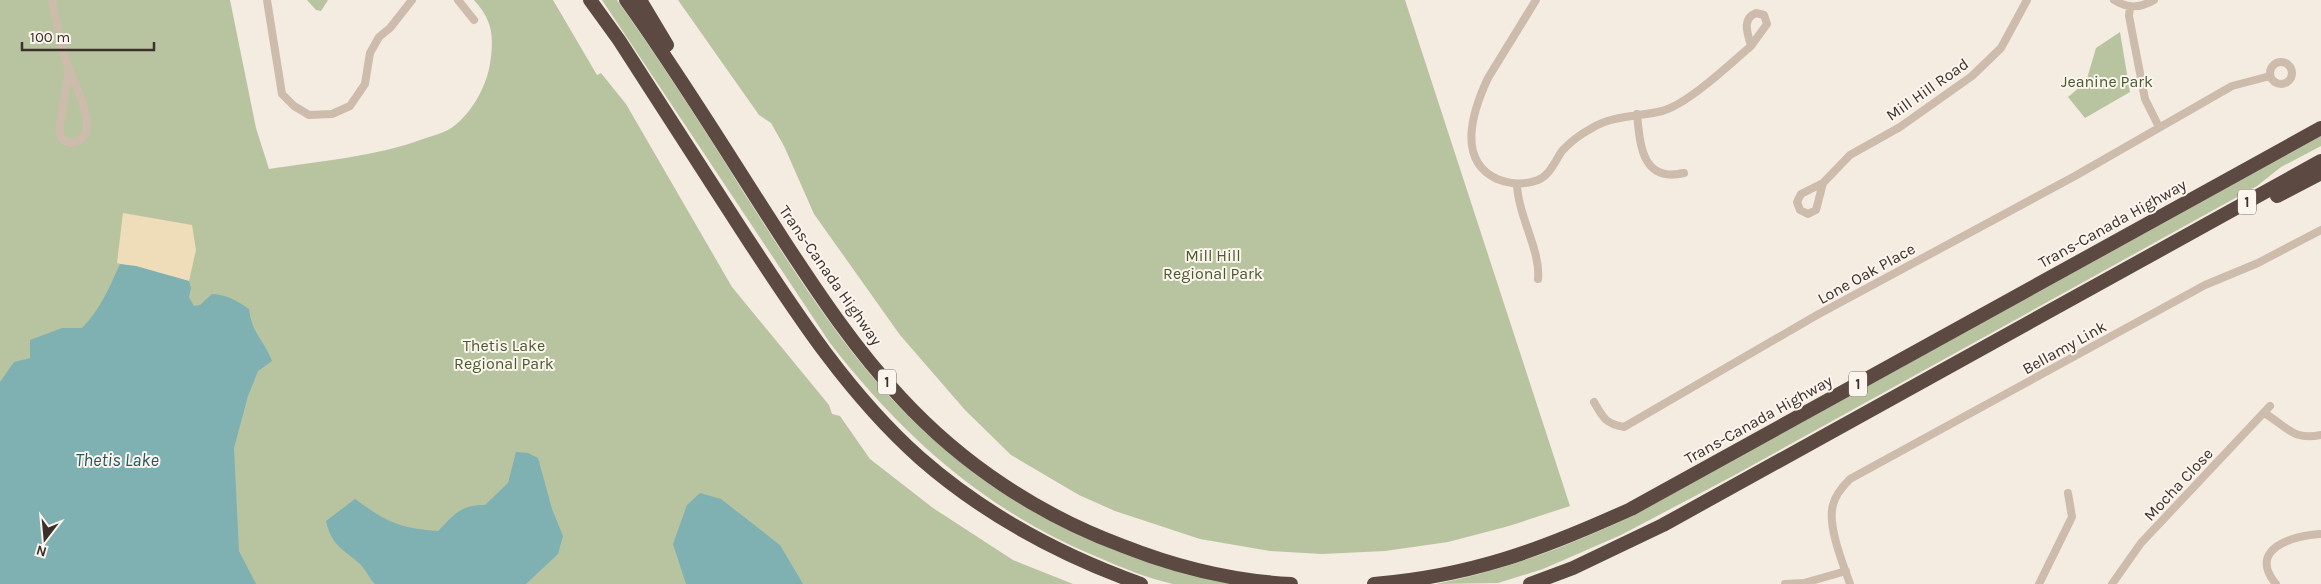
<svg xmlns="http://www.w3.org/2000/svg" width="2321" height="584" font-family="Karla,sans-serif">
<style>
.green{fill:#b8c4a0}
.sand{fill:#efdcb8}
.water{fill:#7fb0b2}
.lines{fill:none;stroke-linecap:round;stroke-linejoin:round}
.minor{stroke:#cdbbac;stroke-width:8}
.motorway{stroke:#5c4a42;stroke-width:14}
.labels{text-anchor:middle;stroke-width:4;stroke-linejoin:round;paint-order:stroke}
.shield{fill:#fbf5ee;stroke:#756b66;stroke-width:1}
.shield-label{font-size:15px;font-weight:bold;fill:#3b302b}
.park-label{font-size:16px;fill:#4a5a2e;stroke:#fbf5ee}
.street-label{font-size:16px;fill:#3b302b;stroke:#fbf5ee}
.water-label{font-size:18px;font-style:italic;fill:#1f5a5e;stroke:#fbf5ee}
</style>
<rect width="100%" height="100%" fill="#f4ebe1"/>
<path class="green" d="M0 0H230L256 128 269 169C320 161 374 157 423 139 431 136 440 134 448 130 470 117 486 88 490 64 494 36 493 21 474 0H553L597 75 601 73 626 104 732 287 829 405 832 414 840 416 870 459 933 508 1013 560 1073 584H0Z
M307 0H328L321 11 316 10Z
M602 0H617L625 11C666 70 706 131 744 193 800 280 856 372 935 441 1024 519 1118 560 1234 584 1215 584 1192 584 1173 584 1147 578 1120 567 1095 556 985 510 903 437 830 343Z
M678 0H1405L1570 506 1509 526 1448 542 1385 551 1322 554 1270 551 1200 539 1115 511 1079 495 1011 455 965 410 900 335 814 214 784 146 771 123 759 115Z
M2120 32 2130 92 2085 118 2068 97 2086 82 2096 48Z
M2321 136V146L2281 167 2257 186 1733 476 1621 535 1543 569 1498 583 1436 584C1506 570 1569 546 1634 515Z"/>
<path class="sand" d="M123 213 192 225 196 250 189 281 117 263Z"/>
<path class="water" d="M120 264 136 266 189 281 191 288 189 297 194 306 200 305 212 294C227 295 236 300 249 309 252 334 264 340 272 361L258 371 248 396 234 448 239 551 256 584H0V382L14 362 30 358V340L62 328H82C100 310 110 286 120 264Z
M516 452 528 453 538 458 552 509 563 536 558 554 526 584H375C369 578 366 570 360 564 343 549 331 545 326 521L355 499C387 522 398 528 438 531 455 514 460 505 485 505L508 483Z
M700 493 721 499 780 545 803 584H686L673 544 687 505Z"/>
<g class="lines">
<path class="minor" d="M52 0C57 22 60 48 69 69 75 85 105 139 71 143L63 140 59 132 69 69
M267 0 282 94 294 106 309 115 332 114 350 106 365 84 370 53 379 37 390 28 412 0
M458 0 474 20
M1536 0 1488 78C1473 110 1456 160 1497 179 1510 184 1525 185 1538 180 1550 175 1555 161 1562 151 1570 142 1581 134 1592 128 1614 115 1638 117 1662 111 1688 104 1730 64 1751 46
M2114 0C2128 9 2140 8 2154 0
M2130 7 2129 16 2145 99 2159 127
M1756 13 1764 15 1767 24 1751 46C1748 34 1741 19 1756 13Z
M2270 73a11 11 0 1 1 22 0a11 11 0 1 1-22 0Z
M1637 114C1640 145 1642 183 1684 173
M1823 183 1816 210 1808 214 1800 210 1797 202 1801 194 1823 183 1850 155 1900 127 1972 76 2001 48 2027 0
M1517 184C1518 216 1541 251 1538 279
M1594 402C1603 418 1606 424 1624 427L1817 315 2075 176 2232 86 2270 76
M2264 413C2287 426 2292 441 2321 435
M1785 584 1804 583 1846 571
M1850 584C1843 564 1827 525 1833 505 1835 495 1843 486 1850 479L2205 285 2258 263 2321 230
M2039 584 2072 517 2068 493
M2112 584 2141 543 2270 406
M2276 584C2247 549 2292 536 2320 534"/>
<path class="motorway" d="M590 0 619 40C660 103 700 166 741 229 794 310 847 393 920 458 985 515 1060 555 1141 584
M626 0C682 78 732 161 784 241 820 296 856 350 901 398 962 464 1039 515 1123 546 1176 567 1233 581 1291 584
M640 0 667 45
M2277 196 2321 173
M1374 584C1472 576 1543 549 1631 509L2321 128
M1530 584 1573 568 1663 525 2321 161"/>
</g>
<g class="labels">
<g class="shield">
<rect x="2238" y="189.5" width="18" height="25" rx="4"/>
<rect x="878" y="369.5" width="18" height="25" rx="4"/>
<rect x="1849" y="371.5" width="18" height="25" rx="4"/>
</g>
<g class="shield-label">
<text x="2247" y="207">1</text>
<text x="887" y="387">1</text>
<text x="1858" y="389">1</text>
</g>
<g class="park-label">
<text x="2107" y="87">Jeanine Park</text>
<text x="1213" y="261">Mill Hill<tspan x="1213" dy="18">Regional Park</tspan></text>
<text x="504" y="351">Thetis Lake<tspan x="504" dy="18">Regional Park</tspan></text>
</g>
<g class="street-label">
<text transform="translate(1927 89) rotate(-35)" y="6">Mill Hill Road</text>
<text transform="translate(2112 223) rotate(-29)" y="6">Trans-Canada Highway</text>
<text transform="translate(1866 273) rotate(-29)" y="6">Lone Oak Place</text>
<text transform="translate(831 275) rotate(55)" y="6">Trans-Canada Highway</text>
<text transform="translate(2064 347) rotate(-29)" y="6">Bellamy Link</text>
<text transform="translate(1758 419) rotate(-29)" y="6">Trans-Canada Highway</text>
<text transform="translate(2178 484) rotate(-47)" y="6">Mocha Close</text>
</g>
<g class="water-label">
<text x="117" y="466">Thetis Lake</text>
</g>
</g>
<g transform="translate(45 539) rotate(196)" stroke="#fbf5ee" stroke-width="4" paint-order="stroke">
<path d="M0-4L9 19L0 12L-9 19Z" fill="#3b302b"/>
<text y="-8" font-size="14" font-weight="bold" text-anchor="middle" fill="#3b302b">N</text>
</g>
<path d="M22 42v8h132v-8" fill="none" stroke="#3b302b" stroke-width="2.5"/>
<text x="30" y="42" font-size="15" fill="#3b302b" stroke="#fbf5ee" stroke-width="4" paint-order="stroke">100 m</text>
</svg>
